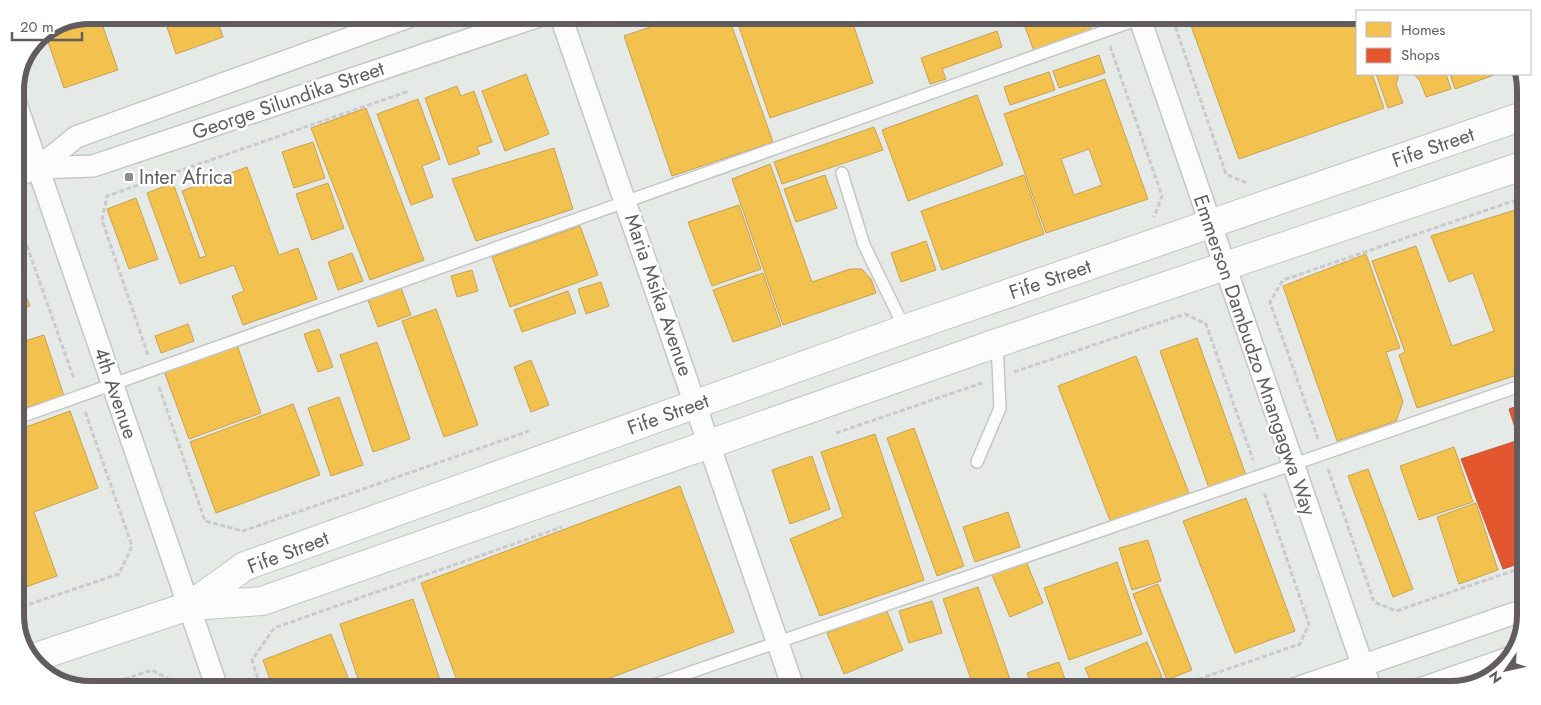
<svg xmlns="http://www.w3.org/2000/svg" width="1541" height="705" font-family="Jost,sans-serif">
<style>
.homes{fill:#f2c14e;stroke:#c7a253;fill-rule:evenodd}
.shops{fill:#e4572e;stroke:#bd583d}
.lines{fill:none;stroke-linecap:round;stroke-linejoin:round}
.service-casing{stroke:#c5c6c5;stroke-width:14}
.minor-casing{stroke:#c5c6c5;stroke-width:24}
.tertiary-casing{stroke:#c5c6c5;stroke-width:30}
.path{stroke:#cac9cd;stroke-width:3;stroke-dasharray:5 2.5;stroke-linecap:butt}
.service{stroke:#fbfcfb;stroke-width:11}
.minor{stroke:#fbfcfb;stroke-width:21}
.tertiary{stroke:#fbfcfb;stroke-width:28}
.poi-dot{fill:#908d8f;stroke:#fff;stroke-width:2}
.labels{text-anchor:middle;stroke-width:5;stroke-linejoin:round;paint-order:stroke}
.street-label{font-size:20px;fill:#625b60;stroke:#fff}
.poi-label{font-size:20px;fill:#625b60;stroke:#fff;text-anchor:start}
.rim{fill:none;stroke:#625b60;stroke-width:6}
</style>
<rect width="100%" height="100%" fill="#e5eae7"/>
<path class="homes" d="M92 15H99L118 70 64 88 45 33Z
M163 15 216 16 223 37 176 54Z
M679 17 729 18 773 142 672 176 624 36Z
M736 18H851L873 83 770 118Z
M865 18H887L867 25Z
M1022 19H1088L1092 31 1034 51Z
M1189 20H1353L1357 33V74H1372L1384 108 1239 159Z
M997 31 1002 47 942 69 946 79 930 84 921 58Z
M1099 55 1105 73 1059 88 1053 71Z
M1049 72 1055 90 1010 105 1004 87Z
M526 74 549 134 505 151 482 91Z
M1376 74H1399L1396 84 1403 103 1388 108Z
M1414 74H1446L1451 89 1426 97 1420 81Z
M1450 74H1497L1455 89Z
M1105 79 1148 199 1046 233 1004 114ZM1089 149 1102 185 1074 195 1061 159Z
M457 86 461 96 474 91 492 142 477 147 480 154 449 165 425 98Z
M977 95 1003 165 908 201 882 130Z
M418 99 440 159 422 166 433 197 411 205 377 114Z
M366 108 424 260 370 280 311 128Z
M874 127 883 150 782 184 774 162Z
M313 142 325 178 294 188 282 152Z
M554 148 573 209 476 241 452 179Z
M770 164 812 282 850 269H862L871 279 876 293 783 325 732 179Z
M247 167 279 255 298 248 317 299 243 325 232 296 244 291 234 265 180 284 147 193 173 183 200 258 206 256 182 191Z
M825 175 837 208 796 222 784 189Z
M1024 175 1044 234 942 270 921 211Z
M328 183 344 228 312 240 296 194Z
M136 198 158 259 129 269 107 209Z
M739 205 761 269 712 286 688 222Z
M1525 207 1523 373 1417 408 1399 355 1405 352 1372 261 1416 246 1452 346 1494 331 1473 273 1449 282 1431 236Z
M580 226 598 275 510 307 492 257Z
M926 241 936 270 901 282 891 253Z
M352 253 363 281 338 290 328 262Z
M1366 254 1400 348 1386 352 1403 402 1396 421 1337 441 1283 286Z
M472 270 478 291 457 297 451 276Z
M763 273 781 326 733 342 713 290Z
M20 281 30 306 15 311V283Z
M601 282 609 306 586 314 578 289Z
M401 288 411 315 378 327 368 300Z
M568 291 576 313 522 332 514 310Z
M436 309 478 425 444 437 402 321Z
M188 324 194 341 161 353 155 336Z
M319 329 333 367 318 372 304 334Z
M44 335 64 396 15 411V344Z
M1197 338 1247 478 1210 491 1160 351Z
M377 342 410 439 373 452 340 355Z
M237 345 261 413 189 439 164 371Z
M1136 356 1189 493 1111 523 1058 386Z
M531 360 549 405 531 412 514 367Z
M339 397 363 465 331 476 308 408Z
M293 404 320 475 216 513 190 442Z
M70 411 98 488 34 512 57 576 26 587 15 558V431Z
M914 428 964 566 937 576 887 438Z
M875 434 924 580 820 616 790 539 843 517 821 452Z
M1454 447 1473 502 1419 520 1400 466Z
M812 456 830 509 790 524 772 470Z
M1368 469 1413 589 1393 597 1348 476Z
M680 486 734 632 588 686H459L421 583Z
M1246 498 1295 631 1235 653 1183 521Z
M1476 503 1498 570 1459 584 1437 517Z
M1008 512 1020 547 975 562 963 527Z
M1148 540 1161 581 1132 590 1119 548Z
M1026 561 1043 603 1010 617 992 575Z
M1117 562 1142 634 1069 660 1044 588Z
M1158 584 1192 670 1167 680 1133 594Z
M978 587 1013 688H974L943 599Z
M413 599 442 686 360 685 340 624Z
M932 601 942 633 909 643 899 611Z
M886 609 903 650 844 674 827 633Z
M331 634 351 685H272L263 660Z
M1147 642 1162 677 1135 689H1094L1085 668Z
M1059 662 1068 688H1032L1027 673Z"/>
<path class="shops" d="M1523 404 1521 563 1503 569 1461 459 1519 440 1509 409Z"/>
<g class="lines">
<defs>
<path id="service" d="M842 173 864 245 905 329
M15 419 1139 19
M977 462 1000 408 997 343
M648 687 1523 385"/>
<path id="minor" d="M561 17 793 687
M1140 19 1371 690
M15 101 216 685
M38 168 76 137 411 16
M15 176 38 168 93 166 536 17
M1294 689 1521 611
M1417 690 1509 658"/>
<path id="tertiary" d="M189 606 245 566 905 329 1526 115
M30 659 189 606 262 601 997 343 1525 165"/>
</defs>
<use href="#service" class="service-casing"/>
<use href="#minor" class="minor-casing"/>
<use href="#tertiary" class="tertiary-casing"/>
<path class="path" d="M1173 20 1226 174 1247 183
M1110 46 1162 196 1154 217
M15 236 27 246 74 379
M148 355 102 220 107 196 409 91
M1014 372 1185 314 1206 324 1253 460
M159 387 205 521 243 531 529 431
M836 433 982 383
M1318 439 1270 302 1283 280 1525 197
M1328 469 1374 602 1396 611 1521 568
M15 609 119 574 132 546 85 411
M110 684 152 670 180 685
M260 685 252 660 274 628 562 527
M1170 689 1300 644 1309 624 1264 492"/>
<use href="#service" class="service"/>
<use href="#minor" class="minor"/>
<use href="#tertiary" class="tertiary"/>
</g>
<rect class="poi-dot" x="124" y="172" width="10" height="10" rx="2.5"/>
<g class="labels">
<g class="street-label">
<text transform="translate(288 100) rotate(-19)" y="7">George Silundika Street</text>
<text transform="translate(1433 147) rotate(-19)" y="7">Fife Street</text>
<text transform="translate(1050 279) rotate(-19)" y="7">Fife Street</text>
<text transform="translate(659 295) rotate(71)" y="7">Maria Msika Avenue</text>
<text transform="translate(1255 355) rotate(71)" y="7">Emmerson Dambudzo Mnangagwa Way</text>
<text transform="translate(116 393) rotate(71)" y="7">4th Avenue</text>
<text transform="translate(668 414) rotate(-20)" y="7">Fife Street</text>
<text transform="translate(288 552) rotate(-21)" y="7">Fife Street</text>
</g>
<g class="poi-label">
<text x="139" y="184">Inter Africa</text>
</g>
</g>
<path d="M0 0H1541V705H0ZM90 24H1451A66 66 0 0 1 1517 90V615A66 66 0 0 1 1451 681H90A66 66 0 0 1 24 615V90A66 66 0 0 1 90 24Z" fill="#fff" fill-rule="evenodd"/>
<path class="rim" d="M90 24H1451A66 66 0 0 1 1517 90V615A66 66 0 0 1 1451 681H90A66 66 0 0 1 24 615V90A66 66 0 0 1 90 24Z"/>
<rect x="1356" y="10" width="175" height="65" fill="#ffffff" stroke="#c0bdbf"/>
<rect x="1366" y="22" width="25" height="15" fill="#f2c14e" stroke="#c0bdbf"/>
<text x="1401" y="35" font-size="15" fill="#625b60">Homes</text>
<rect x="1366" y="48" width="25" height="15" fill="#e4572e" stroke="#c0bdbf"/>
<text x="1401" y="60" font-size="15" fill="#625b60">Shops</text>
<g transform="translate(1506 670) rotate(236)" stroke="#ffffff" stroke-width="4" paint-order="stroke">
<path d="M0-4L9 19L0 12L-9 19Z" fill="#625b60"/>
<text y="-8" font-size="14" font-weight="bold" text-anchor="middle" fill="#625b60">N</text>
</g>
<path d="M12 32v8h70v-8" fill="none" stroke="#625b60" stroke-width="2.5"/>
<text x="20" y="32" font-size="15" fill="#625b60" stroke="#ffffff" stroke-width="4" paint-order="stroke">20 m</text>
</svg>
